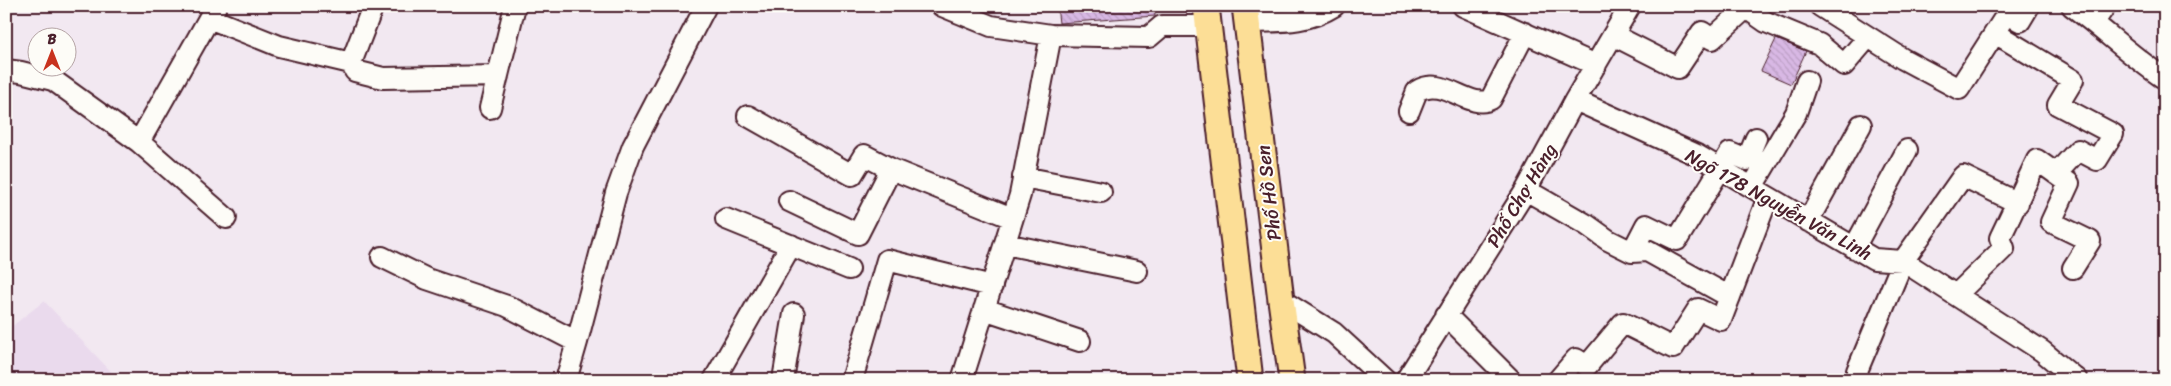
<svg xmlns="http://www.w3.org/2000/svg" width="2171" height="386" font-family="Sriracha,sans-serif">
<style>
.built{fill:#eadaed}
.building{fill:url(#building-back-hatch);stroke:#4a1f2b}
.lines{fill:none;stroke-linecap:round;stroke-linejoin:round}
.minor-casing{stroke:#4a1f2b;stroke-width:24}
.major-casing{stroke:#4a1f2b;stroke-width:29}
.minor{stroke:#fdfcf7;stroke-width:20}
.major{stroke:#fcde96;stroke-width:25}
.labels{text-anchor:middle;stroke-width:4;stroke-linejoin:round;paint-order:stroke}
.street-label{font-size:19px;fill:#4a1f2b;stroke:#fdfcf7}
</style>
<defs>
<pattern id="building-back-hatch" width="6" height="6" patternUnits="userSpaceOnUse" patternTransform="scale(1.25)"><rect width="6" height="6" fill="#d8b8e4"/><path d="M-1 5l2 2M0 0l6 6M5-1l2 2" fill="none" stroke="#bb9ec4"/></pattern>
</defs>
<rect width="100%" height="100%" fill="#f2e8f1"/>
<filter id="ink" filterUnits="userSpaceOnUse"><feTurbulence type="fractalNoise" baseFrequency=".02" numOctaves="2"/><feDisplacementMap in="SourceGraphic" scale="10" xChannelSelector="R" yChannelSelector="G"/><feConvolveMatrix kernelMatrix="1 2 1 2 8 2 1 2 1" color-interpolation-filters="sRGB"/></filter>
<g filter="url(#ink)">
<path class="built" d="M44 301 119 380H6V331Z"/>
<path class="building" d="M1057 6H1155V16L1059 23Z
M1776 39 1806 51 1791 84 1761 71Z"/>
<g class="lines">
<defs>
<path id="minor" d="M942 6 991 26 1051 35 1149 37 1162 26H1208
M1463 6 1596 65
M1820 6 1903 59 1959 89 2007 14 2020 21 2029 6
M2072 6C2103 29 2130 55 2162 77L2165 71
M209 18 279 46 351 63 355 71 383 78 498 76
M1247 22C1279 21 1305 24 1334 6
M2094 22 2105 6
M1995 33 2073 80 2058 105 2113 134 2097 160 2078 150 2056 174
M1613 35 1678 68 1702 32 1712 39 1746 8 1766 22 1819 44 1844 65 1868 37
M351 63 373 6
M6 70 21 72 53 80 139 142 226 218
M1575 100 1697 155 1874 259 1903 261 2042 351 2077 380
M490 108 515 6
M1409 111 1417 91C1443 74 1469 111 1491 99L1525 33
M748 116 852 175 864 155 891 169
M139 142 216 6
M1023 177 1101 192
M1752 187 1796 113 1807 81
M1526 190 1587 225 1608 240 1632 252 1647 251 1730 297
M789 201 858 234 891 169 1012 218
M726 219 849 269
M1808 221 1861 125
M1005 244 1137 271
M1854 248 1907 150
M1632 252 1646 225 1677 240 1730 153 1747 160 1756 138
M382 257 427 279 507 306 577 342 566 380
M1956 295 2004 248 2000 238 2037 160 2069 183 2051 222 2090 241 2073 268
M1281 300 1334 333 1385 380
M984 309 1080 341
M1446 315 1511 380
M577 342 616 193 633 146 706 6
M714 380 791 245
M783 380 794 314
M852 380 887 260 992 286
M962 380 1020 195 1051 35
M1406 380 1526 190 1575 100 1630 6
M1558 380 1576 359 1587 366 1623 323 1673 348 1698 309 1721 320 1768 197
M1857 380V371L1903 261 1963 176 2018 203"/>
<path id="major" d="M1206 6 1250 380
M1245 6 1281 300 1292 380"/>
</defs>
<use href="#minor" class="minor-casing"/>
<use href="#major" class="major-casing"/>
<use href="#minor" class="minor"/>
<use href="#major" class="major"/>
</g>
</g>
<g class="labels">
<g class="street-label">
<text transform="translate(1268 193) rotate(-97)" y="7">Phố Hồ Sen</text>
<text transform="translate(1521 195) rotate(-59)" y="7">Phố Chợ Hàng</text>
<text transform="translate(1779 204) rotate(29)" y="7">Ngõ 178 Nguyễn Văn Linh</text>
</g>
</g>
<rect width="2171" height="386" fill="none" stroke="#fdfcf7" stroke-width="25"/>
<rect x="12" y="12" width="2146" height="361" fill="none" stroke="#4a1f2b" stroke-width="2" filter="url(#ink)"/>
<g transform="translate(52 52)"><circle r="24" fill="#fdfcf7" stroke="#b5a4a5"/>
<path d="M0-4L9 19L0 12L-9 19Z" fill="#c8321e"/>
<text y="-8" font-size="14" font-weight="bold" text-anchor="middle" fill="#4a1f2b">B</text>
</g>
</svg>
